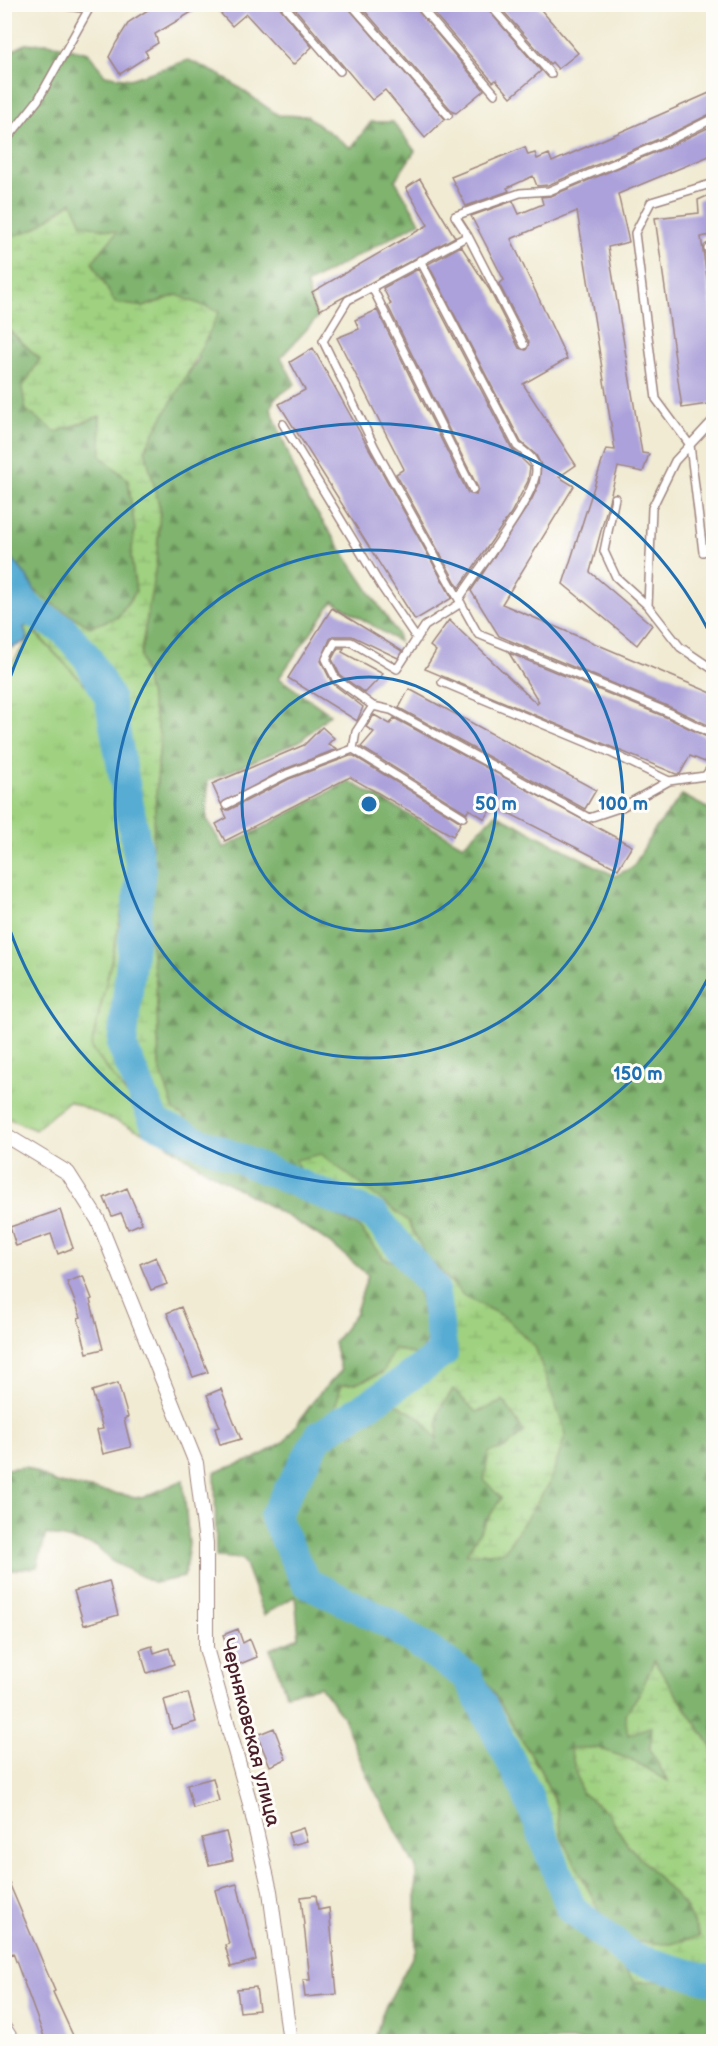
<svg xmlns="http://www.w3.org/2000/svg" width="718" height="2046" font-family="'Balsamiq Sans',sans-serif">
<style>
.grass{fill:url(#grass-tufts);stroke:#747856;stroke-width:1.5}
.forest{fill:url(#forest-firs);stroke:#64694c;stroke-width:1.5;fill-rule:evenodd}
.wetland{fill:url(#wetland-marsh);stroke:#747856;stroke-width:1.5}
.water{fill:#57acd3;stroke:#50667f;stroke-width:1.5}
.lines{fill:none;stroke-linecap:round;stroke-linejoin:round}
.river{stroke:#57acd3;stroke-width:30}
.building{fill:#aca1da}
.lane-casing{stroke:#9e857f;stroke-width:10}
.street-casing{stroke:#9e857f;stroke-width:16}
.lane{stroke:#fff;stroke-width:7}
.street{stroke:#fff;stroke-width:14}
.ring{fill:none;stroke:#1f6fb2;stroke-width:3}
.labels{text-anchor:middle;stroke-width:6;stroke-linejoin:round;paint-order:stroke}
.street-label{font-size:20px;fill:#4a1f2b;stroke:#fdfcf7}
.centre{fill:#1f6fb2;stroke:#fdfcf7;stroke-width:3}
.ring-label{font-size:18px;text-anchor:middle;font-weight:bold;fill:#1f6fb2;stroke:#fdfcf7;stroke-width:6;stroke-linejoin:round;paint-order:stroke}
</style>
<defs>
<pattern id="grass-tufts" width="24" height="20" patternUnits="userSpaceOnUse" patternTransform="scale(1.5)"><rect width="24" height="20" fill="#9fd180"/><path d="M3 7l-1-3M5 7V3M7 7l1-3M15 17l-1-3M17 17v-4M19 17l1-3" fill="none" stroke="#8ab36f"/></pattern>
<pattern id="forest-firs" width="22" height="20" patternUnits="userSpaceOnUse" patternTransform="scale(1.5)"><rect width="22" height="20" fill="#7fb36e"/><path d="M5 1l3.5 6h-7zM16 11l3.5 6h-7z" fill="#6a915b"/></pattern>
<pattern id="wetland-marsh" width="20" height="14" patternUnits="userSpaceOnUse" patternTransform="scale(1.5)"><rect width="20" height="14" fill="#9fd180"/><path d="M1 5h8M5 5V1M11 12h8M15 12V8" fill="none" stroke="#8ab36f"/></pattern>
</defs>
<rect width="100%" height="100%" fill="#fdfcf7"/>
<filter id="ink" filterUnits="userSpaceOnUse"><feTurbulence type="fractalNoise" baseFrequency=".0167" numOctaves="2"/><feDisplacementMap in="SourceGraphic" scale="12" xChannelSelector="R" yChannelSelector="G"/><feConvolveMatrix kernelMatrix="1 2 1 2 8 2 1 2 1" color-interpolation-filters="sRGB"/></filter>
<filter id="wash" filterUnits="userSpaceOnUse"><feTurbulence type="fractalNoise" baseFrequency=".008" numOctaves="4" result="noise"/><feDisplacementMap in="SourceGraphic" scale="24" xChannelSelector="R" yChannelSelector="G"/><feGaussianBlur stdDeviation="1.35" result="paint"/><feColorMatrix in="noise" values="0 0 0 0 0 0 0 0 0 0 0 0 0 0 0 0 0 1.4 0 .05"/><feComposite in="paint" operator="in"/></filter>
<g filter="url(#wash)">
<rect width="100%" height="100%" fill="#f1ebd3"/>
<path class="grass" d="M34 632 100 700 130 867 117 936 91 1048 163 1141 69 1101 35 1130 5 1117 4 674Z"/>
<path class="forest" d="M48 43 88 53 105 75 130 79 189 60 222 76 278 115 307 116 351 148 371 122H393L415 151 395 180 420 222 306 284 317 318 281 357 295 384 274 399 271 409 303 492 397 633 399 642 333 601 279 678 330 714 300 741 208 781 207 820 224 848 349 781 463 845 496 814 615 876 633 867 653 832 682 795 713 811V1749L654 1661 641 1691 625 1716 652 1726 650 1750 669 1782 632 1760 581 1792 607 1812 628 1845 685 1905 700 1937 671 1944 633 1942 606 1924 562 1838 556 1805 540 1769 486 1681 469 1678 526 1791 536 1852 587 1939 605 1947 635 1982 702 1979 713 1981V2041H372L375 2040 382 2014 416 1950V1868L367 1776 342 1715 320 1686 286 1694 270 1649 299 1637 295 1596 264 1615 243 1559 216 1557 215 1472 254 1459 284 1442 318 1395 341 1371 334 1343 355 1314 368 1275C353 1263 338 1248 321 1237 269 1203 213 1179 163 1141L186 1118 174 1111 159 1067 156 984 147 919 160 738 140 657 156 565 160 509 145 450 170 401 199 358 177 295 143 307 115 303 92 262 82 224 72 203 34 230 5 239 4 56 25 44ZM309 1200 408 1221 426 1256 464 1296 506 1318 549 1484 505 1448 524 1432 504 1400 454 1388 439 1411 437 1438 421 1418 393 1402 329 1420 338 1405 341 1385 358 1383 419 1356 429 1335 420 1296 403 1263 384 1259 360 1228Z
M4 326 40 359 23 388 56 432 100 416 101 456 128 480 135 529 131 556 136 591 118 617 90 627 12 581 5 585Z
M26 1467 56 1483 142 1498 183 1480 189 1544 184 1577 155 1583 111 1561 97 1546 46 1534 37 1567 5 1571V1469Z"/>
<path class="wetland" d="M72 202 82 224 117 232 92 262 115 303 144 307 177 295 219 312C198 360 169 403 145 450L160 509 156 565 140 657 160 738 147 919 156 984 159 1067 174 1110 186 1118 163 1141 91 1048 117 936 130 867 100 700 35 632 28 640 24 628C36 616 37 607 37 591L44 599 90 627 118 617 136 591 131 556 135 529 128 480 101 456 100 416 56 432 26 410 22 388 40 359 5 326V239L34 229Z
M321 1154 408 1221 426 1256 464 1296 506 1318 535 1347 566 1434 549 1484 504 1552 466 1554 501 1498 484 1480 489 1452 505 1448 524 1432 504 1401 476 1412 453 1389 439 1411 437 1439 421 1418 393 1402 331 1438C328 1414 337 1409 341 1385L358 1383 383 1373 394 1348 419 1356 429 1335 420 1296 403 1263 384 1259 360 1228 309 1200 296 1160Z
M654 1661 713 1749V1981L702 1979 635 1982 605 1947 587 1939 536 1852 526 1791 468 1677 486 1681 540 1770 556 1805 562 1838 606 1924 634 1942 671 1944 700 1936 684 1905 628 1845 607 1812 581 1792 570 1748H598L632 1760 668 1781 650 1750 652 1726 628 1735 625 1715 641 1691Z"/>
<path class="water" d="M5 555C15 559 18 566 25 574 40 595 43 608 24 628L28 640 12 648 5 637V585L11 581 5 576Z"/>
<g class="lines">
<path class="river" d="M4 580 34 613 63 629 87 657 109 697 141 870 122 1046 155 1123 375 1216 434 1288 443 1353 385 1394 319 1436 274 1516 306 1582 388 1623 468 1677 526 1791 571 1908 633 1958 714 1981"/>
</g>
<g id="blocks">
<path class="building" d="M157 4H205L155 34 158 43 145 51 148 56 120 74 109 57 116 43 129 22Z
M212 4H277L312 47 293 65 246 14 232 26Z
M291 4H345L445 119 425 138 385 90 372 100Z
M359 4H412L484 90 456 113 453 112Z
M426 4H483L541 71 511 97 496 80 493 82Z
M497 4H536L578 53 558 69 552 62 550 64Z
M714 91V112L666 136 548 185 537 186 533 176 507 188 509 191 466 206 451 177 525 147 528 155 535 153 537 159 549 154 552 162Z
M714 125V154L618 194 629 242 608 247 642 453 649 454 643 472 618 467 590 572 652 625 637 645 563 584 606 449 615 450 577 211 511 239 567 359 523 384 576 465 559 477 574 486 502 604 714 694V728L672 708 499 636 471 591 531 501 539 484 541 465 536 455 521 442 428 264 461 246 489 289 519 348 526 350 529 342 499 284 504 280 471 216 513 201 519 214 543 204 541 197 551 196 670 146Z
M420 179 455 237 320 310 312 292 428 225 406 188Z
M714 193V234L701 237 714 326V403L682 408 655 218 699 213 698 200Z
M418 269 512 449 530 467 528 481 511 513 459 588 396 474 404 469 337 338 359 329 355 320 377 310 468 493 476 495 478 488 388 306 391 304 383 288Z
M313 348 452 598 415 620 279 404 305 390 290 362Z
M332 608 402 651 398 658 352 636H334L330 639 321 661 332 683 363 707 357 721 288 678Z
M449 620 537 704 539 702 509 653 668 718 713 740 705 762 690 756 680 774H676L425 669 436 651 430 646Z
M338 648H344L342 652 383 674 365 693 340 675 332 659Z
M409 689 596 790 585 809 399 708Z
M374 715 390 724 394 718 632 846 618 869 493 805 485 819 469 809 467 813 361 747 374 732 366 727Z
M322 727 334 738 328 744 337 749 285 769 221 804 212 784 304 745Z
M350 756H354L461 822 453 836 350 777 225 841 216 824 227 818 223 810H229L289 779Z
M127 1188 142 1223 128 1229 121 1213 112 1216 104 1198Z
M60 1210 73 1248 58 1254 51 1234 16 1246 10 1227Z
M156 1257 167 1284 151 1290 140 1264Z
M83 1276 92 1299 90 1300 103 1349 87 1353 78 1318 81 1317 67 1282Z
M181 1307 208 1372 193 1377 167 1313Z
M118 1383 128 1417 124 1419 131 1447 103 1454 97 1430 103 1429 92 1391Z
M221 1389 241 1439 220 1445 215 1428 220 1427 207 1395Z
M109 1581 118 1615 84 1625 74 1591Z
M238 1629 243 1643 250 1639 257 1657 235 1666 223 1635Z
M152 1646 154 1653 169 1648 174 1664 147 1673 140 1650Z
M188 1693 196 1722 172 1729 164 1700Z
M274 1728 286 1759 270 1766 257 1735Z
M213 1778 219 1801 193 1808 187 1785Z
M303 1828 307 1841 292 1845 288 1833Z
M226 1832 233 1860 209 1865 202 1838Z
M4 1871 55 1991 53 1992 76 2042H46L13 1953 4 1957Z
M237 1884 256 1960 231 1967 225 1945 229 1944 215 1890Z
M316 1895 318 1910 329 1908 337 1994 305 1997 303 1980H310L301 1897Z
M256 1987 259 2010 240 2012 237 1989Z"/>
</g>
</g>
<g filter="url(#ink)">
<use href="#blocks" fill-opacity="0" stroke="#9e857f" stroke-width="1.5"/>
<g class="lines">
<defs>
<path id="lane" d="M49 4 82 8 100 4
M283 4 340 71
M351 4 448 115
M418 4 495 94
M489 4 551 74
M4 143 38 100 90 7
M468 236 455 216 520 193 549 191 668 141 714 118
M714 245 708 248 714 273
M420 260 517 446C525 452 536 459 536 470 536 498 476 571 459 599
M372 287 473 490
M524 345 468 236 348 300 323 341 375 448 478 634 670 713 714 735
M283 424 381 586 417 639
M615 498 604 551 616 577 648 606 680 647 714 670
M703 552 690 445 656 399 635 233 651 202 714 183
M648 606 652 508 675 461 714 419
M442 682 607 751 669 781 705 776 714 764
M373 706 336 679 326 659 335 642H351L397 669 425 626 461 603
M226 805 287 774 353 749
M463 817 353 749 356 732 373 706 391 710 589 818 622 807 669 781"/>
<path id="street" d="M4 1134 68 1173 98 1220 196 1463 206 1543V1648L249 1800 270 1891 290 2042
M4 2028 13 2042"/>
</defs>
<use href="#lane" class="lane-casing"/>
<use href="#street" class="street-casing"/>
<use href="#lane" class="lane"/>
<use href="#street" class="street"/>
</g>
</g>
<g class="ring">
<circle cx="369" cy="804" r="127"/>
<circle cx="369" cy="804" r="254"/>
<path d="M713 968A381 381 0 0 1 5 915M5 693A381 381 0 0 1 713 640"/>
</g>
<g class="labels">
<g class="street-label">
<text transform="translate(251 1732) rotate(76)" y="7">Черняковская улица</text>
</g>
</g>
<circle cx="369" cy="804" r="9" class="centre"/>
<g class="ring-label">
<text x="496" y="810">50 m</text>
<text x="623" y="810">100 m</text>
<text x="638" y="1080">150 m</text>
</g>
<rect width="718" height="2046" fill="none" stroke="#fdfcf7" stroke-width="24"/>
</svg>
